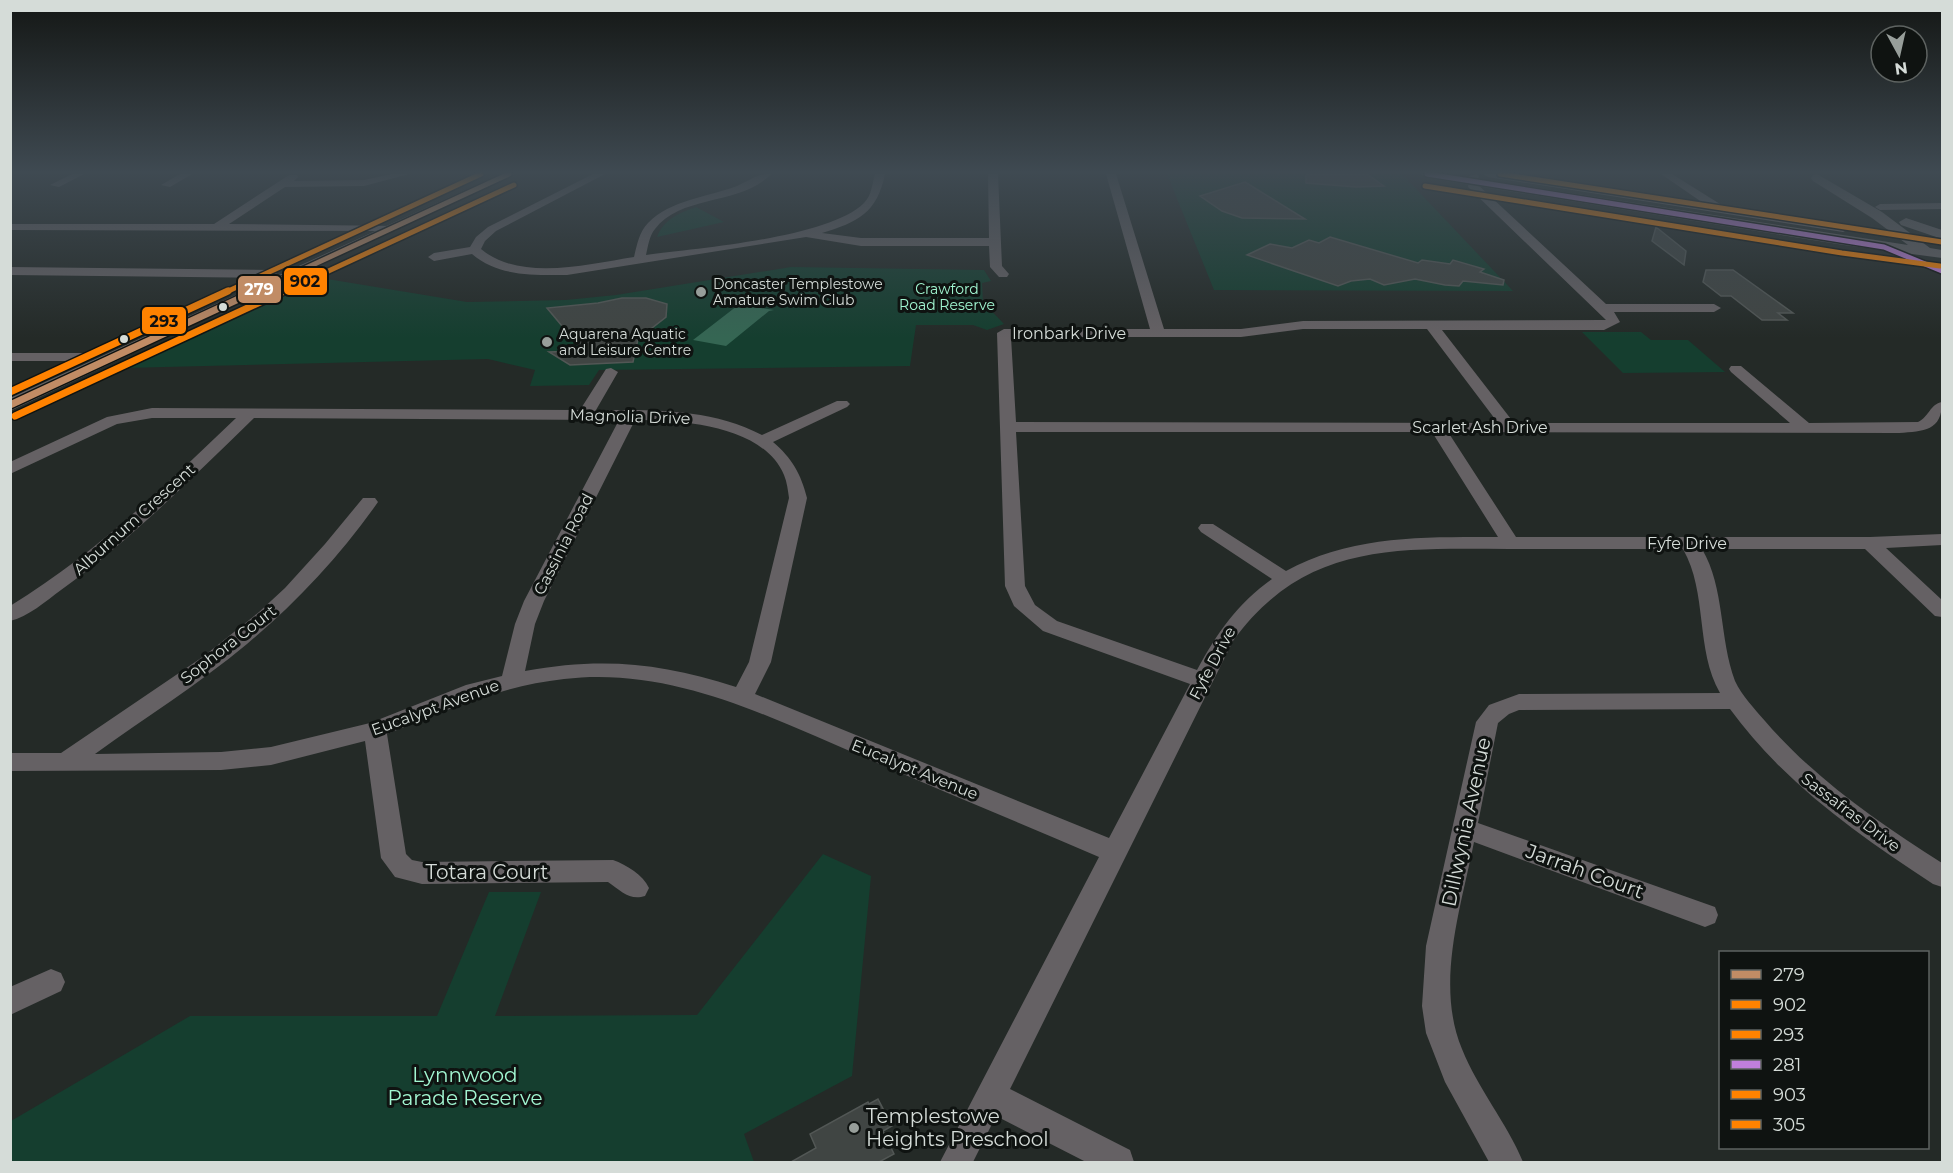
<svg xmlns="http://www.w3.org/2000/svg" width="1953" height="1173" font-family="Montserrat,sans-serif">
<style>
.green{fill:#153e2f}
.water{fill:#356653}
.building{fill:#404543;stroke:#525755;stroke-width:1.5}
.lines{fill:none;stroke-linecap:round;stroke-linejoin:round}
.minor{fill:#656164;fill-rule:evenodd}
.major{fill:#646264;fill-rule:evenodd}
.bus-1-far1-casing{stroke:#0f1311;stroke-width:8}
.bus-1-casing{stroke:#0f1311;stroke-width:10}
.bus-2-far1-casing{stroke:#0f1311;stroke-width:8}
.bus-2-casing{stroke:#0f1311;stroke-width:10}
.bus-3-far1-casing{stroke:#0f1311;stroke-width:8}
.bus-3-casing{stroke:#0f1311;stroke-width:10}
.bus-4-casing{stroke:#0f1311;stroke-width:8}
.bus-5-casing{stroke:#0f1311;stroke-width:8}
.bus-6-casing{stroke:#0f1311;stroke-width:8}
.bus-1-far1{stroke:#c18c65;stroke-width:5}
.bus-1{stroke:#c18c65;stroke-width:7}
.bus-2-far1{stroke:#ff8200;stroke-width:5}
.bus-2{stroke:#ff8200;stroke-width:7}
.bus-3-far1{stroke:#ff8200;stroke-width:5}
.bus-3{stroke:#ff8200;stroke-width:7}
.bus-4{stroke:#c07fdc;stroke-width:5}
.bus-5{stroke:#ff8200;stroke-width:5}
.bus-6{stroke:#ff8200;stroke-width:5}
.poi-dot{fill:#979e9a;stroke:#0f1311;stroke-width:2}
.bus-dot{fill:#d5dcd8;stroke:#0f1311;stroke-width:2}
.labels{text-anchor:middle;stroke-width:6;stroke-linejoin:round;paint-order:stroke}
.far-poi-label{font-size:14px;fill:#d5dcd8;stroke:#0f1311;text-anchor:start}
.far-park-label{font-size:14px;fill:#a2f7d2;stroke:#0f1311}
.street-label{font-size:16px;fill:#d5dcd8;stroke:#0f1311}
.near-street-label{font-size:20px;fill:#d5dcd8;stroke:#0f1311}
.near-park-label{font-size:20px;fill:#a2f7d2;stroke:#0f1311}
.near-poi-label{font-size:20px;fill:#d5dcd8;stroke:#0f1311;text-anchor:start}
.line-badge{stroke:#0f1311;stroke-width:2}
.badge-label{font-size:16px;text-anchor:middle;font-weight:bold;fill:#fff}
.pale-badge-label{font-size:16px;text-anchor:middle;font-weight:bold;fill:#111}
</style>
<rect width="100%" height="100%" fill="#242a27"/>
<path class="green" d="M1167 174H1402L1513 291 1214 290Z
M696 207 724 222 657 237C664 219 679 213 696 207Z
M791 267 984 270 991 281 982 283 983 302 1004 324 987 330 973 325H916L910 366 599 370 589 385 530 386 535 370 488 359 124 368 321 278 467 302 566 300 616 295Z
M1582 332H1641L1651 340H1688L1725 372 1623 373Z
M823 854 871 876 852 1076 744 1134 754 1162H11V1121L190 1016H437L489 892H541L495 1016 697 1015Z"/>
<path class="water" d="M736 304 774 310 769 311 726 346 693 340 737 306Z"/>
<path class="building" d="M1306 174H1367L1384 186 1356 187 1306 183Z
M1245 182 1305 219 1242 218 1222 211 1200 196Z
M1656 227 1686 251 1684 265 1652 241Z
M1330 237 1418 263 1422 260 1450 264 1453 260 1484 269 1480 272 1504 280 1503 285 1463 281 1459 286 1445 285 1415 279 1384 285 1370 279 1351 281 1338 286 1247 255 1270 244 1292 248 1309 240 1319 243Z
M1706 270H1733L1793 313H1778L1787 320H1762L1731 296H1721L1703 282Z
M622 298H646L667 304 666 317 638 339 633 362 570 365 549 352 583 351 547 308 598 303Z
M878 1099 892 1126 883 1131 894 1154 879 1162H791L816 1148 810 1134 868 1102 869 1104Z"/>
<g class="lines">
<path class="minor" d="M72 174H84L59 187 50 185Z
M180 174H192L170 187 161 185Z
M392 174H409L364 186 285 187 229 224 397 226V230L393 231 10 230V224H214L289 175H297L298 177 294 181 364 180Z
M593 174H605L496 231 485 241 481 249C520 282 589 264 634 257 637 245 639 232 648 223 670 200 708 197 737 186 749 181 758 173 771 174 741 206 682 194 655 229 649 236 648 247 646 255 698 248 829 238 864 203 872 195 872 184 875 174H885C877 213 858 222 822 233L861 238H989L988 174H998L1002 266 1009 274 1007 277H999L990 267 989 246H861L806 237 567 275C534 275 499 277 472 254L434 261 428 257 434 253 470 247 476 237 488 227Z
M1106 174H1116L1164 329H1241L1303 321 1606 320 1468 187 1469 176 1477 174 1479 176 1477 184 1606 304H1714L1721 308 1714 312H1614L1620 322 1604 330H1442L1514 423H1790L1731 372 1729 369 1731 366H1741L1809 423 1918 422C1929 417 1930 404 1942 402 1942 431 1924 431 1899 433L1448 432 1516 537H1870L1942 534V545L1886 548 1942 600V617L1935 616 1865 549H1702C1725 588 1719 638 1735 681 1742 696 1754 708 1765 721 1815 779 1878 822 1942 863V887L1933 884C1857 834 1784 783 1730 709L1519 710 1509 714 1498 723 1478 823 1715 907 1718 915 1715 923 1705 927 1474 842C1461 908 1435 984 1462 1049 1478 1089 1507 1123 1523 1162H1489L1445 1082 1426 1033 1422 1006 1426 946 1476 722 1489 705 1519 694 1720 693C1695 649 1708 593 1683 549 1625 549 1567 549 1509 549 1399 549 1305 541 1233 641L1010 1089 1130 1150 1134 1162H1086L996 1116 973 1162H940L1099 857C1022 824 945 792 868 759 771 718 673 666 564 679 501 686 446 710 387 734L406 854 412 860 422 862 613 860C627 865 643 875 649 888L645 896C630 901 621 891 608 882L422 884 395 877 381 858 365 741 271 765 221 770 10 771V753H61L204 656 259 612 285 588 325 544 363 498H375L378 502C341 555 296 603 247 644 199 684 146 717 95 754L221 752 271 747 370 723 466 685 502 676 515 624 524 601 619 420 254 418C192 478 131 540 61 590 46 601 28 617 10 621V606C95 554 165 486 236 418H152L117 424 10 474V462L107 417 152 408 580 410 606 369 611 368 618 372 596 410C651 410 711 408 762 435L837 401H847L850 404 847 407 773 442C792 458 801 474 807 498L771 662 755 694 1109 838 1190 684 1043 631 1014 606 1005 586 997 333 1004 329H1150ZM1303 329H1427L1498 423 1016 422 1011 337H1241ZM635 420C681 420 763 425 784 475 787 482 788 491 789 498L749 662 736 687C661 663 603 657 525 671L535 624 544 601ZM1016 432H1432L1498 537C1425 537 1352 535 1286 571L1213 524H1201L1198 528 1201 532 1272 579C1237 604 1217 633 1197 670L1057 621 1035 605 1025 586Z
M1483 174H1505L1706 205 1661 174H1672L1720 204 1721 207 1843 226 1849 229 1843 232 1488 177Z
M1942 203V209L1880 210 1875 207 1880 204Z
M10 267 271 270 277 274 271 278 10 275Z
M10 353H87L94 357 87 361H10Z
M51 969 61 973 65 982 61 991 10 1015V987Z"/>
<path class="major" d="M500 174H515L10 411V398Z
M1421 174H1448L1908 245 1872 218 1813 181 1811 178 1813 175 1817 174 1882 212 1930 248 1942 250V258L1844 245 1427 178Z
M1906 218 1942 230V239L1901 225 1899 222Z"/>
<defs>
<path id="bus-1-far1" d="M252 293 509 174"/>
<path id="bus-1" d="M10 405 256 291"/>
<path id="bus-2-far1" d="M281 293 514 185"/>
<path id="bus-2" d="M15 416 284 291"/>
<path id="bus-3-far1" d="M224 293 481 174"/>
<path id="bus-3" d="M10 392 228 291"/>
<path id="bus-4" d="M1427 174 1884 247 1942 271"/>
<path id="bus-5" d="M1425 186 1842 253 1940 266"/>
<path id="bus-6" d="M1500 174 1942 242"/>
</defs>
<use href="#bus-1-far1" class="bus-1-far1-casing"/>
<use href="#bus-1" class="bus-1-casing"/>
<use href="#bus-2-far1" class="bus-2-far1-casing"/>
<use href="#bus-2" class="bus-2-casing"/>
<use href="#bus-3-far1" class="bus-3-far1-casing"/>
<use href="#bus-3" class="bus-3-casing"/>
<use href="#bus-4" class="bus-4-casing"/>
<use href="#bus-5" class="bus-5-casing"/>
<use href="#bus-6" class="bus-6-casing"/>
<use href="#bus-1-far1" class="bus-1-far1"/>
<use href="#bus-1" class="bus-1"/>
<use href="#bus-2-far1" class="bus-2-far1"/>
<use href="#bus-2" class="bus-2"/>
<use href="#bus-3-far1" class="bus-3-far1"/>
<use href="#bus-3" class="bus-3"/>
<use href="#bus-4" class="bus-4"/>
<use href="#bus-5" class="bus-5"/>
<use href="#bus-6" class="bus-6"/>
</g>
<linearGradient id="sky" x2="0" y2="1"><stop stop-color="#141715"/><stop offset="0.51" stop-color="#3f4a52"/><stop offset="1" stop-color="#3f4a52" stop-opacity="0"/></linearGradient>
<rect width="1953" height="338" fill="url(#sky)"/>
<g class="poi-dot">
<circle cx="701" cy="292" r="6"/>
<circle cx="547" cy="342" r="6"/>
<circle cx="854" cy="1128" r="6"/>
</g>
<g class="bus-dot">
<circle cx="223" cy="307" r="5"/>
<circle cx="124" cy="339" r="5"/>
</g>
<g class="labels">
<g class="far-poi-label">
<text x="713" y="289">Doncaster Templestowe<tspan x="713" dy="16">Amature Swim Club</tspan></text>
<text x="559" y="339">Aquarena Aquatic<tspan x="559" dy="16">and Leisure Centre</tspan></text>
</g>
<g class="far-park-label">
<text x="947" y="294">Crawford<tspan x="947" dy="16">Road Reserve</tspan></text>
</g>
<g class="street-label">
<text x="1069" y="339">Ironbark Drive</text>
<text transform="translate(630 416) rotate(2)" y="6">Magnolia Drive</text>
<text x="1480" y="433">Scarlet Ash Drive</text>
<text transform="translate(134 519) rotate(-42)" y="6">Alburnum Crescent</text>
<text x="1687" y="549">Fyfe Drive</text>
<text transform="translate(563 544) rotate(-63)" y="6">Cassinia Road</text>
<text transform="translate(228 644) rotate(-38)" y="6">Sophora Court</text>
<text transform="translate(1212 663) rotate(-62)" y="6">Fyfe Drive</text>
<text transform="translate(435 707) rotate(-20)" y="6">Eucalypt Avenue</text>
<text transform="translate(915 769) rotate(22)" y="6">Eucalypt Avenue</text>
<text transform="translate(1851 812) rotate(37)" y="6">Sassafras Drive</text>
</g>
<g class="near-street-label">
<text transform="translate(1466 822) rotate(-78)" y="7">Dillwynia Avenue</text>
<text transform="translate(1585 871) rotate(20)" y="7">Jarrah Court</text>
<text x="487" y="879">Totara Court</text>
</g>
<g class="near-park-label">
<text x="465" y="1082">Lynnwood<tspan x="465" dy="23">Parade Reserve</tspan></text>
</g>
<g class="near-poi-label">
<text x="866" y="1123">Templestowe<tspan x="866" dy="23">Heights Preschool</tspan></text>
</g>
</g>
<g class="line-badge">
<rect x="283" y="267" width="45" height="29" rx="6" fill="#ff8200"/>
<rect x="237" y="275" width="45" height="29" rx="6" fill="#c18c65"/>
<rect x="141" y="306" width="46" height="29" rx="6" fill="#ff8200"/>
</g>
<g class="badge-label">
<text x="259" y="295">279</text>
</g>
<g class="pale-badge-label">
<text x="305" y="287">902</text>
<text x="164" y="327">293</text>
</g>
<rect width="1953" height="1173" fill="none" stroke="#d5dcd8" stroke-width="24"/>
<rect x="1719" y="951" width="210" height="198" fill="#0f1311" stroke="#5e6361" stroke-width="1.5"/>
<rect x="1731" y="970" width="30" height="9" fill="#c18c65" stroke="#5e6361" stroke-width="1.5"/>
<text x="1773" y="981" font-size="18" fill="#d5dcd8">279</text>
<rect x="1731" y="1000" width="30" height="9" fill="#ff8200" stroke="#5e6361" stroke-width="1.5"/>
<text x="1773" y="1011" font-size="18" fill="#d5dcd8">902</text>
<rect x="1731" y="1030" width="30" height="9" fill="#ff8200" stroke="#5e6361" stroke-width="1.5"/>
<text x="1773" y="1041" font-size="18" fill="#d5dcd8">293</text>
<rect x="1731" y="1060" width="30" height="9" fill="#c07fdc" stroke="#5e6361" stroke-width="1.5"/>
<text x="1773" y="1071" font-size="18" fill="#d5dcd8">281</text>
<rect x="1731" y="1090" width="30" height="9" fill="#ff8200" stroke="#5e6361" stroke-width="1.5"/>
<text x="1773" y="1101" font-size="18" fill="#d5dcd8">903</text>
<rect x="1731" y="1120" width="30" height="9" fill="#ff8200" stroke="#5e6361" stroke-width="1.5"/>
<text x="1773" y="1131" font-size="18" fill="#d5dcd8">305</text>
<g transform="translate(1899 54) rotate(172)"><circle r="28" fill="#0f1311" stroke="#5e6361" stroke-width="1.5"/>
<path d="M0-4.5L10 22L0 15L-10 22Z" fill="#979e9a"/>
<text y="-9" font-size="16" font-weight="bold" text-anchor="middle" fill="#d5dcd8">N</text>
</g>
</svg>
